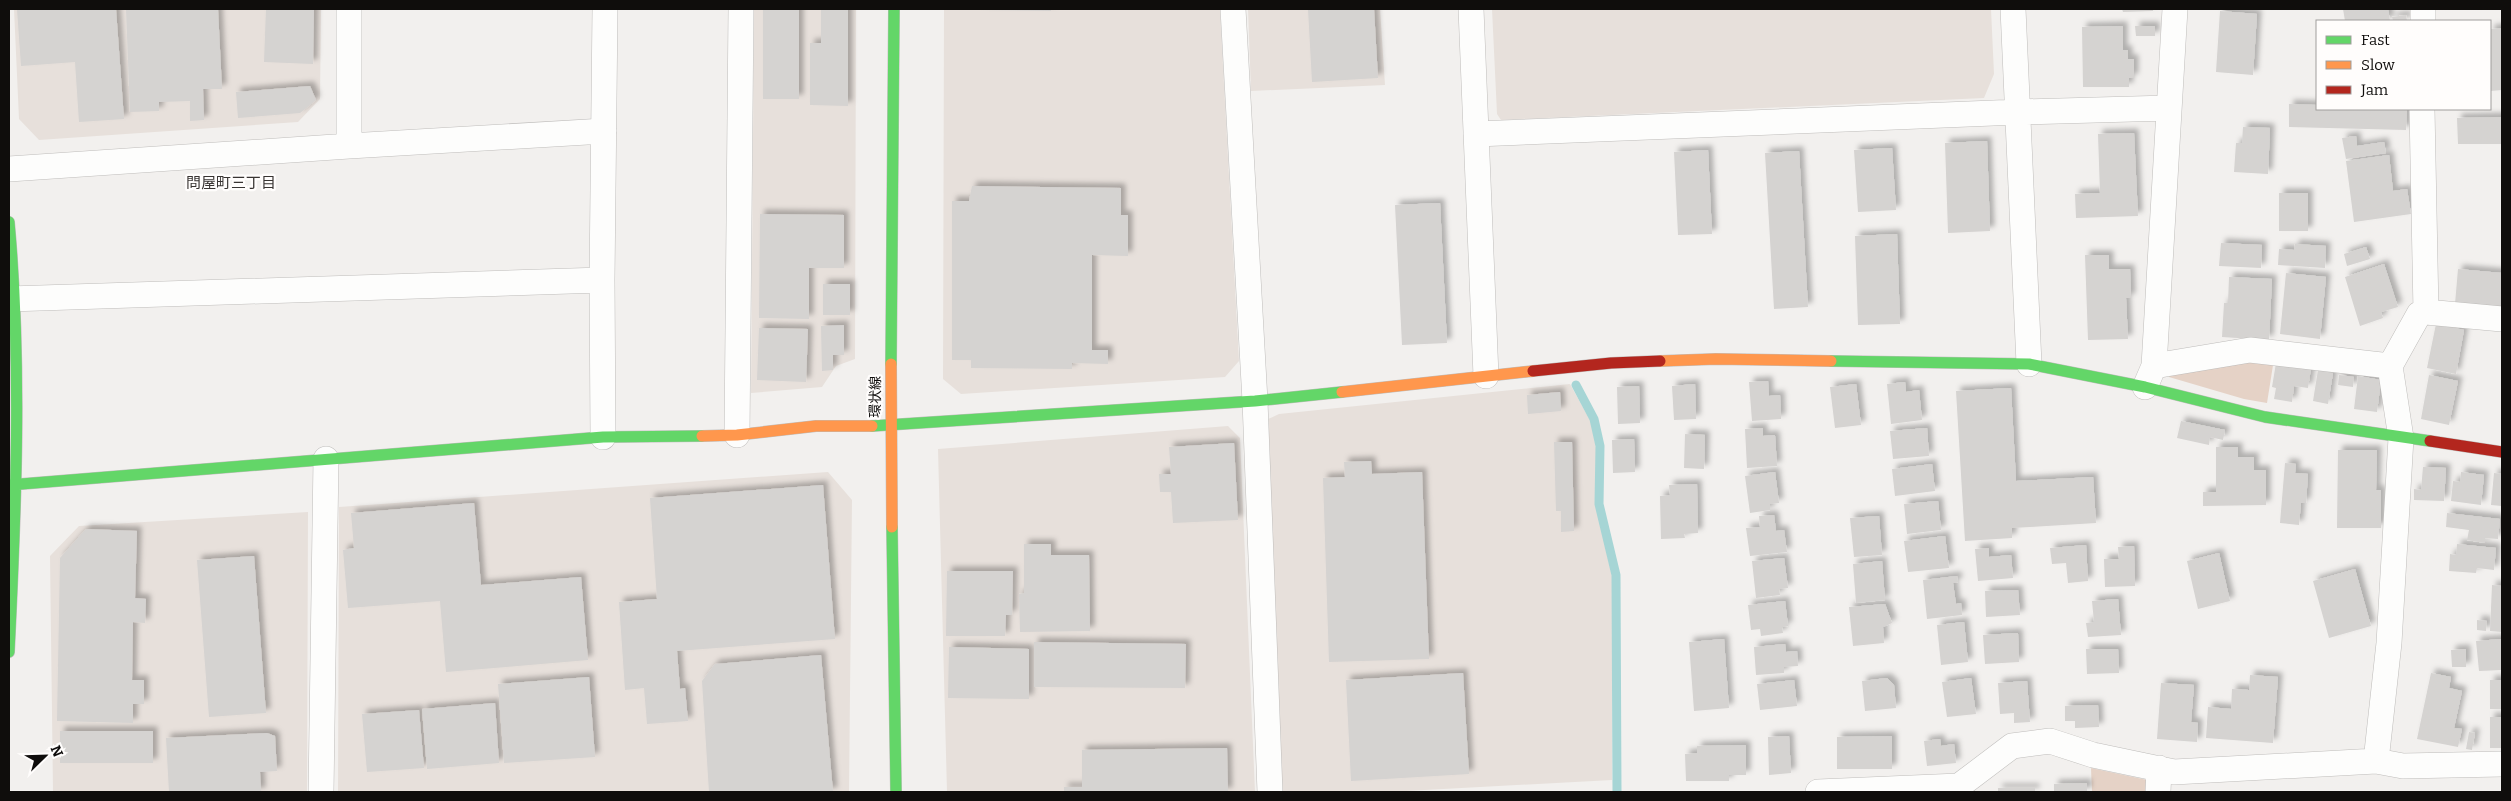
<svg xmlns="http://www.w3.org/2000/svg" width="2511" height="801" font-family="Bitter,'Noto Sans JP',serif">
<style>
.built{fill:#e7e0db}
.green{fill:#e5d2c6}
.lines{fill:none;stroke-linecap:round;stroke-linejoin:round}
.stream{stroke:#a6d5d5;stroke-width:9}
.building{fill:#d5d3d1;filter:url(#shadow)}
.street-casing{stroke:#bfbdbb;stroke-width:26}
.fast-casing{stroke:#bfbdbb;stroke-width:12}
.slow-casing{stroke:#bfbdbb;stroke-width:12}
.jam-casing{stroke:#bfbdbb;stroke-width:12}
.street{stroke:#fdfdfc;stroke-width:25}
.fast{stroke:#63d668;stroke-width:11}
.slow{stroke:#ff974d;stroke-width:11}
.jam{stroke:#b3261e;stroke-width:11}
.labels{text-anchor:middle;stroke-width:4.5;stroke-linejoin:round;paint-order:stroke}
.street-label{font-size:14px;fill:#0f0d0c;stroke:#fffdfc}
.neighbourhood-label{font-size:15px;fill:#383432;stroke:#fffdfc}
</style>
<defs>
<filter id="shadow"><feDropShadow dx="4.5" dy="-4.5" stdDeviation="2.5" flood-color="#0004"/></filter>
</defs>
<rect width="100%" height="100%" fill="#f2f0ee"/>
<path class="built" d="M14 9H321L320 99 298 122 39 140 19 119Z
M754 9H856L855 359 836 366 822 387 751 393Z
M944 9H1220L1239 361 1225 377 961 394 943 379Z
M1248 9H1380L1385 85 1251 91Z
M1492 9H1991L1994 74 1984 98 1501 120 1497 114Z
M1570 384 1591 422 1596 448V507L1612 576V780L1388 792H1280L1266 420 1279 414Z
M1228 426 1240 438 1255 792H947L938 449Z
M828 472 852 500 849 792H338L339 507Z
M308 512 307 792H53L50 556 79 526Z"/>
<path class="green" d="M2274 359 2267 403 2244 399 2169 377 2174 367Z
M2091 768 2152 781 2151 792H2092Z"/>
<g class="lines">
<path class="stream" d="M1576 385 1594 419 1600 446 1599 504 1616 575 1617 792"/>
</g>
<path class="building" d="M17 9H116L124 119 79 122 75 62 21 66Z
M126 9H218L222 89H203L204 120 190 121V101L159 102V111L130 112Z
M266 9H314L313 64 264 62Z
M763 9H799V99H763Z
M821 9H848V106L810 105V43H821Z
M977 9H1051V11L977 10Z
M1308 9H1374L1378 78 1312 82Z
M2122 9H2153V11L2123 12Z
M2343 9H2388L2390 21H2345Z
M2220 11 2257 14 2253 75 2216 72Z
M2406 15 2407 21H2393L2392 17Z
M2123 26V50H2128V59H2134V78H2129V87H2083L2082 27Z
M2135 26H2155V36H2136Z
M2502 28V90L2490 91V29Z
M310 86 316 100 300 113 238 118 236 92Z
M2289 104 2317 105V109H2407L2406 130 2289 127Z
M2502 117V144H2458L2457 118Z
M2243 127 2270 128 2268 174 2234 172 2236 143H2242Z
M2134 133 2138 216 2076 218 2075 194 2100 193 2098 134Z
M2356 136 2357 146 2384 142 2386 153 2346 159 2342 138Z
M1987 141 1990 231 1948 233 1945 143Z
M1892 148 1896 210 1858 212 1854 150Z
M1708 150 1712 234 1678 235 1674 152Z
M1799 151 1808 307 1774 309 1765 153Z
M2389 155 2393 191 2407 189 2411 214 2354 222 2346 161Z
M972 186 1121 188V215H1128V256L1092 255V350H1108V364L1072 363V369L971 368V360H952V201H969Z
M2279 193H2308V231H2279Z
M1440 203 1447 343 1402 345 1395 205Z
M760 214 844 215V268H809V319L759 318Z
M1897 234 1900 324 1858 325 1855 236Z
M2221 243 2262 245 2261 268 2219 266Z
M2295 244 2326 246 2325 268 2278 265 2279 249 2294 250Z
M2366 247 2370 259 2347 266 2344 254Z
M2085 255H2109V269H2130L2131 298H2126L2128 339 2088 340Z
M2384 264 2398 307 2381 312 2383 318 2360 326 2345 277Z
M2458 269 2502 273V308L2455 304Z
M2286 273 2326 277 2320 339 2280 334Z
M2229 277 2272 279 2269 340 2222 337 2224 303H2228Z
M823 284H850V315H823Z
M2436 324 2464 330 2456 374 2427 368Z
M844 325V355H833V370L822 371 821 326Z
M759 328 808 329 806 382 757 380Z
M2276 363 2311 368 2308 388 2294 386 2292 402 2274 399 2276 388 2272 387Z
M2318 370 2333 373 2328 404 2313 401Z
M2339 375 2354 377 2353 387 2338 385Z
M2429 375 2458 381 2449 425 2421 419Z
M2358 376 2381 380 2377 412 2354 409Z
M1768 381 1769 396 1780 395 1781 419 1752 421 1749 382Z
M1905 382 1906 392 1919 390 1922 420 1891 424 1887 384Z
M1695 384 1696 419 1674 420 1672 386Z
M1856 384 1861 425 1835 428 1830 387Z
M1639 386 1640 423 1618 424 1617 387Z
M2011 388 2016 481 2093 477 2096 523 2012 528V538L1965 541 1956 391Z
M1560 392 1561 411 1528 414 1527 395Z
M2181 421 2225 430 2223 440 2210 437 2209 445 2177 438Z
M1763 428V436L1775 435 1777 466 1747 468 1745 429Z
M1927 428 1929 456 1893 459 1890 431Z
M1685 434 1705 435 1704 469 1684 468Z
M1634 439 1635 472 1613 473 1612 440Z
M1554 442H1572L1574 531 1561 532V511H1556Z
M1234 443 1238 520 1173 523 1171 492H1160L1159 474H1171L1169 447Z
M2216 447H2238V457H2254V470H2266V505L2203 506V492H2216Z
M2338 450H2377L2376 490H2381V528H2337Z
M1371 461 1372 474 1422 472 1429 659 1329 662 1323 478 1345 477 1344 462Z
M2285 463 2296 464 2295 473 2308 474 2306 503H2301L2299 525 2280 523Z
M1932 464 1935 491 1895 496 1892 469Z
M2423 467 2446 468 2444 501 2414 500V489L2421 490Z
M1775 472 1779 503 1770 504V510L1750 513 1745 476Z
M2461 472 2484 475 2481 505 2451 501 2453 481 2460 482Z
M2494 473 2502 474V506L2491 505Z
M1697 484 1698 533 1684 534 1685 538 1661 539 1660 496 1670 495 1669 485Z
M823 485 835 639 677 651 680 689 685 688 688 721 647 724 644 688 625 690 619 602 657 599 650 498Z
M1938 501 1941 530 1907 534 1904 504Z
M474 503 481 585 581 577 588 660 446 672 440 601 348 608 343 550 354 548 351 513Z
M2447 513 2500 519 2498 539 2485 538V543L2467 540 2469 530 2446 527Z
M1774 515 1776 531 1784 530 1787 552 1750 556 1746 528 1760 527 1759 516Z
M1879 516 1882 555 1854 557 1850 518Z
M86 529 137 531 135 598 146 599 145 623 133 622 132 680H144V704H133V723L57 721 60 558Z
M1945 536 1949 568 1908 572 1904 541Z
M1024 544H1051V555H1089L1090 631 1020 632 1019 594 1024 593Z
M2457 544 2496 548 2494 570 2477 568 2476 573 2449 571 2450 554 2456 555Z
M2086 545 2088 581 2068 583 2066 563 2052 564 2050 548Z
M2134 546 2135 586 2105 587 2104 559H2119L2118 547Z
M1989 548V557L2011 555 2013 578 1978 581 1975 549Z
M2219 553 2230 601 2198 609 2187 561Z
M254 556 266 713 209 717 197 560Z
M1784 558 1788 588 1779 589 1780 595 1756 598 1752 561Z
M1882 561 1885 600 1856 603 1853 564Z
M2355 569 2371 626 2329 638 2313 581Z
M947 571H1013L1012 615H1006L1005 636H946Z
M1957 576 1958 582 1953 583 1956 604 1961 603 1962 615 1927 619 1923 580Z
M2492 585 2502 586V632L2490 631Z
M2018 590 2020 615 1986 617 1985 591Z
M2118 599 2121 635 2088 637 2086 623 2094 622 2092 601Z
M1785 601 1788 626 1782 627 1783 633 1761 636 1760 629 1751 630 1748 605Z
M1885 604 1892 623 1883 627 1884 643 1853 646 1849 607Z
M2477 620 2487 621 2486 631 2477 630Z
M1964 622 1968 662 1941 665 1937 625Z
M2018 633 2019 662 1985 664 1983 635Z
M1724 639 1729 708 1694 711 1689 642Z
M2502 639V670L2479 671 2476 641Z
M1034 642 1186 644 1185 688 1034 687Z
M1785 644 1786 652 1797 651 1798 666 1784 667V673L1756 675 1754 647Z
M949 647 1029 649V699L948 698Z
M2086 649H2118L2119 673 2087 674Z
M2466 649V667H2452L2451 650Z
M821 655 833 792H709L702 681 715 664Z
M1463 673 1469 774 1351 781 1346 680Z
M2431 673 2451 677 2449 688 2462 691 2454 728 2462 729 2458 747 2417 739Z
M2250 675 2278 677 2273 743 2206 738 2208 707 2231 709 2232 689 2249 690Z
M589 677 595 757 504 763 498 684Z
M1887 678 1894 685 1896 708 1865 711 1862 681Z
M1971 678 1976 714 1947 717 1942 682Z
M1794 680 1797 706 1760 710 1757 684Z
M2490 680H2502V709H2490Z
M2027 681 2030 722 2014 723V713L2000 714 1998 683Z
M2161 683 2194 685 2191 722 2198 723 2197 742 2157 739Z
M495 703 499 763 427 769 422 709Z
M2098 705 2099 727 2075 728V721H2065V706Z
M419 710 424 768 367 772 362 714Z
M2490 717H2502V748H2490Z
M60 731H153V763H60Z
M2469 732 2475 733 2472 750 2466 749Z
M267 733 275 736 277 771 260 772 261 792H169L166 738Z
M1789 736 1791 773 1769 775 1768 737Z
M1892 736V769H1837V737Z
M1940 739 1941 746 1954 744 1956 763 1927 766 1924 741Z
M1746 745V775H1729V781H1686L1685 754 1697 753V746Z
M1227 748 1228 792H1064V787H1082V750Z
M2087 783V792H2054V784Z
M1998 788H2035V792H1998Z"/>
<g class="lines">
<defs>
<path id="street" d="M1233 9 1255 401 1270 792
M1471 9 1486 376
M2013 9 2029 364
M2423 21V9
M1476 134 2018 112 2169 108
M349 146V9
M9 169 349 146 604 131
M9 299 602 280
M2426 312 2502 319
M2154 366 2250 350 2390 366
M2145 387 2154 366 2175 9
M737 435 741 9
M603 437 602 280 605 9
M2376 761 2389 643 2401 438 2390 366 2419 314 2426 312 2422 109
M321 792 326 459
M1818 792 1959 786 2012 746 2050 741 2093 755 2174 772 2376 761 2403 766 2502 764
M2158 792 2159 768"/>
<path id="fast" d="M9 222C22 365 16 508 9 652
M1831 361 2029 364 2145 387 2265 417 2430 441
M891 364 894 9
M872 426 1255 401 1342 392
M9 485 603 437 702 436
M892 527 896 792"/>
<path id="slow" d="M1660 361 1716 359 1831 361
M891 364 892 527
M1342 392 1533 371
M702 436 737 435 816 426H872"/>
<path id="jam" d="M1533 371 1611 363 1660 361
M2430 441 2502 452"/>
</defs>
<use href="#street" class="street-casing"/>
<use href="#fast" class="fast-casing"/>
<use href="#slow" class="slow-casing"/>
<use href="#jam" class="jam-casing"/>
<use href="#street" class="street"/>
<use href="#fast" class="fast"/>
<use href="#slow" class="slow"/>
<use href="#jam" class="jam"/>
</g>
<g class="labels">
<g class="street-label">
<text transform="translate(875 397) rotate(-89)" y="5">環状線</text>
</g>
<g class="neighbourhood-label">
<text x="231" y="188">問屋町三丁目</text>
</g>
</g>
<rect width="2511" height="801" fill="none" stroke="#0f0d0c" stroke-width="20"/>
<rect x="2316" y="20" width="175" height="90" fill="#fffdfc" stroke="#9f9d9c"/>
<rect x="2326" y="36" width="25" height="8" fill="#63d668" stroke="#9f9d9c"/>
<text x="2361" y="45" font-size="15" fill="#0f0d0c">Fast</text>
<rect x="2326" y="61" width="25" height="8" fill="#ff974d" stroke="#9f9d9c"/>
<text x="2361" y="70" font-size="15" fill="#0f0d0c">Slow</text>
<rect x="2326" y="86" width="25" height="8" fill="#b3261e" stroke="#9f9d9c"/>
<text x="2361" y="95" font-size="15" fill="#0f0d0c">Jam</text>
<g transform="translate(45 756) rotate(67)" stroke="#fffdfc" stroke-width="4" paint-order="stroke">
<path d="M0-4L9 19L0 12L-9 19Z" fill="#0f0d0c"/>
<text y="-8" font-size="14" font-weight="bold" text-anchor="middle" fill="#0f0d0c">N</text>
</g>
</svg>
